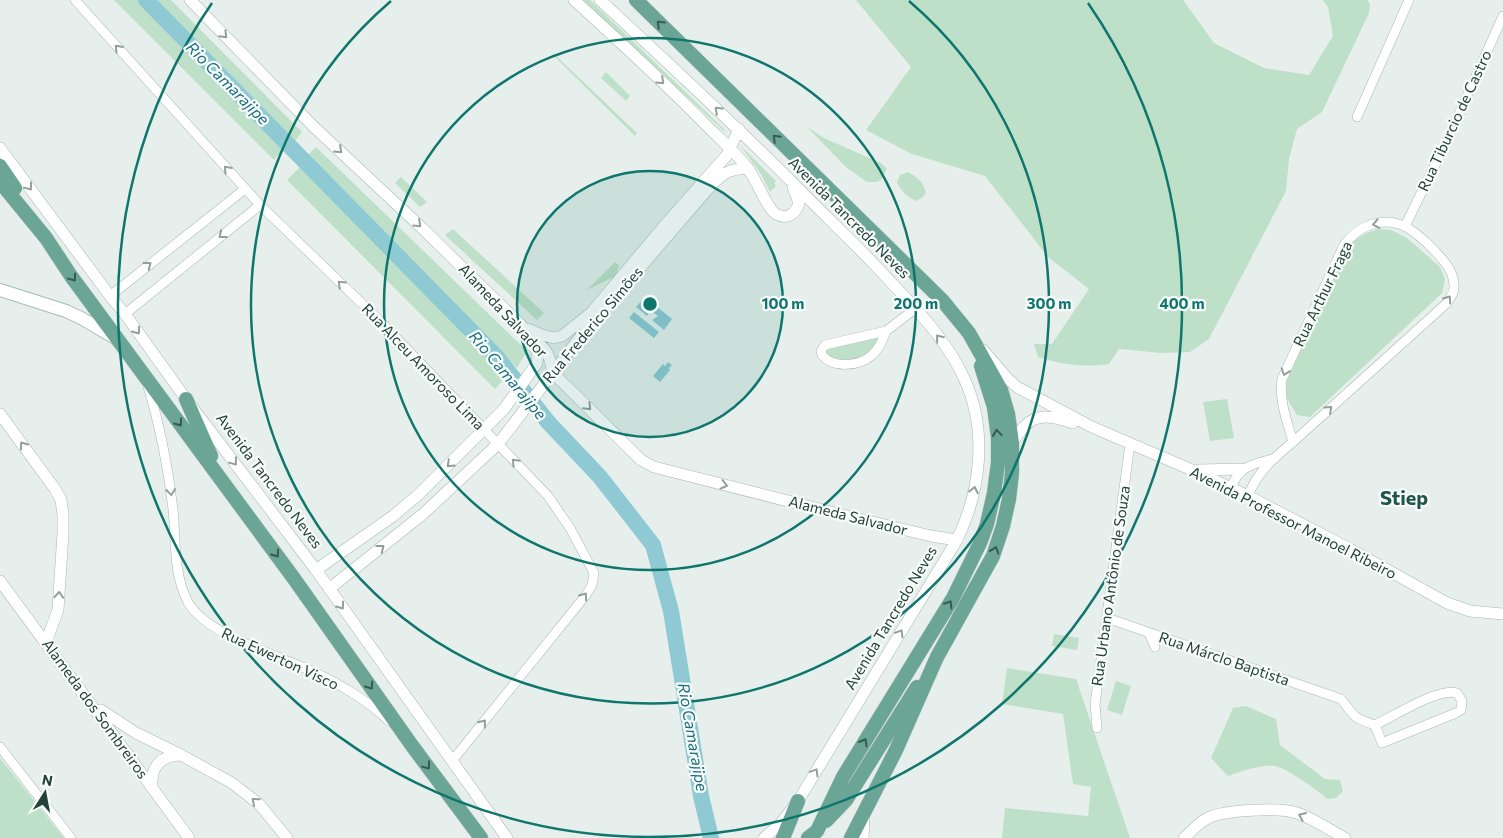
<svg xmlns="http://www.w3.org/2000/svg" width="1503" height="838" font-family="Commissioner,sans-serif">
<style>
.green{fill:#bfe0c8}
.water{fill:#8ec9d4}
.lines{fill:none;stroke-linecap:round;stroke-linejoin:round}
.river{stroke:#8ec9d4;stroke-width:16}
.minor-casing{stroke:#a8b8b2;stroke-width:10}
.tertiary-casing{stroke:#a8b8b2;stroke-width:12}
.secondary-casing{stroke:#a4bbb3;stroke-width:14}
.primary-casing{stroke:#c2cac8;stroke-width:15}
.minor{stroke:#fff;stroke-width:9}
.tertiary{stroke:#fff;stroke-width:11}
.secondary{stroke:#fff;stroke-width:12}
.primary{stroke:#6aa596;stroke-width:14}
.oneway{stroke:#365b51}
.oneway2{stroke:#92a09c}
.ring{fill:none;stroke:#0f766e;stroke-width:2.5}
.labels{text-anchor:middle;stroke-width:4.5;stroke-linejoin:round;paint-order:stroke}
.street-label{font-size:15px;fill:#24423a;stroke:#f7fbf9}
.water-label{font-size:16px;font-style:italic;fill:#1c6f80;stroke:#f7fbf9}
.district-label{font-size:20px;font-weight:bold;fill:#1f5548;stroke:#f7fbf9}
.centre{fill:#0f766e;stroke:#f7fbf9;stroke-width:2.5}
.ring-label{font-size:15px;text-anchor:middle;font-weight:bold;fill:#0f766e;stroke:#f7fbf9;stroke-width:4.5;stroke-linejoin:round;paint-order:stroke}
</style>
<rect width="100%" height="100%" fill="#e6efeb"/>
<path class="green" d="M114 0H138L283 149 274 160Z
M154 0H171L302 132 294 142Z
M582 0H590L725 130 724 131Z
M856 0H1183L1214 43 1264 68 1309 75 1333 36 1328 7 1323 0H1367L1370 4 1369 13 1322 112 1297 129 1289 159 1286 191 1209 339 1190 352 1161 353 1119 349 1109 364C1085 368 1060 364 1038 357L1034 344H1052L1089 289 1048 257 985 176 912 154 866 130 911 67Z
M552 54H554L637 133 635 136Z
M606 72 630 96 626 101 601 78Z
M807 127 824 138 881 163 887 169 881 180 876 182H867L847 168Z
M740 145 776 181 774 183 776 186 770 192 761 174Z
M316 147 527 351 517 368 307 156Z
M302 165 506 377 495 389 287 180Z
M908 172C917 177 923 182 926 192L923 197 916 201C906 196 901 191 897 182L900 175Z
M401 177 427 202 420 207 395 183Z
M453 229 544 313 537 320 445 235Z
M1378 229 1391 230 1407 238 1440 267 1445 279 1442 293 1310 417 1297 415 1286 397 1287 378 1352 242 1366 233Z
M615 262 619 265 616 276 587 290Z
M883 335C866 360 858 362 828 359L825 351 831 347Z
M1227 399 1234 438 1210 441 1203 402Z
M1054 634 1079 638 1077 650 1052 646Z
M1007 668 1076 679 1130 838H1002L1005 808 1088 816 1091 787 1073 784 1063 714 1002 704Z
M1116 681 1131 686 1122 715 1107 710Z
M1246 706 1276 719 1280 745 1325 779 1340 780 1343 791 1336 798 1327 799C1319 791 1285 767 1275 766 1264 764 1239 771 1229 776 1222 772 1218 764 1211 758L1233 708Z
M0 758 64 838H0Z"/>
<path class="water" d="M645 297 672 319 664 330 652 320 658 316 650 310 647 316 636 307Z
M634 312 659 332 654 338 629 318Z
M668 362 672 365 669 368 670 370 660 382 653 376 663 364 665 366Z"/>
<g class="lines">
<path class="river" d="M146 0 496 356 548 422 600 477 653 545 671 611 701 796 711 838"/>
<defs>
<path id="minor" d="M75 0 260 205 380 321 548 496 570 528 594 573 592 585 586 595 452 761
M1357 117 1409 0
M1405 226 1444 147 1503 16
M110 296 245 189
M125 314 260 205
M886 331C883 340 879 349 872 355 860 366 833 369 822 355L821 351 825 345Z
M886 331 915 309
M148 386C160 426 168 467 173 509 176 539 173 574 188 602 207 636 281 656 316 673 340 684 371 703 389 721
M1231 488C1239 466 1251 465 1272 459
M1248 496C1257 472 1274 458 1293 442L1447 303C1451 297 1455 292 1454 285 1453 269 1443 260 1433 249 1425 241 1416 232 1406 227 1383 215 1358 226 1344 245L1282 379C1279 401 1287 421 1293 442
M1107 618 1341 699C1355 717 1353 718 1375 725 1394 716 1439 687 1457 693L1462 701 1461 710 1456 713 1382 743 1375 725
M1149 633 1155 647
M1097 728 1095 704 1130 444
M0 747 71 838"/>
<path id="tertiary" d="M190 0 314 127 422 228 520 324 546 351 550 360 553 373 641 460 654 467 839 514 931 536 957 540
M574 0C619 41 664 82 706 125 720 139 734 151 746 166 755 176 767 209 776 214 787 220 796 214 799 203L793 187
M600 0C664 59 728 119 790 180 817 208 846 235 873 263 905 298 944 334 964 378 988 430 981 490 957 540L798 801 781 823 764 838
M0 148 110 296 125 314 186 399 316 570 507 838
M528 329 542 335 554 338 562 336 591 313 664 226 727 155 739 129
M983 350 1008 379 1017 387 1092 427 1192 470 1248 496 1348 548 1447 603 1470 611 1503 614
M0 414 55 489 61 500 63 515V533L58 610 46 642
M1012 443C1016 438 1019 432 1024 427 1037 411 1057 418 1073 423
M1199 470 1242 469
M316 570 393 516 419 494 504 409 537 363 538 354 534 340
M0 581 189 838
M329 589 423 514 498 444 577 341 708 189C722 174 727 169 748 168
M101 710 136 733 181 755 232 783 259 804 287 838
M152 785C151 766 162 755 181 755
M863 838 864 815
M1184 838C1192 831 1199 822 1208 818 1224 810 1280 807 1297 813 1314 819 1330 830 1345 838"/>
<path id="secondary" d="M0 290 66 311 81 318 117 339"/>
<path id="primary" d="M636 0 942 300 969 333 1001 390 1008 414 1012 443V473L1009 499 1003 526 993 556 937 657 896 750 851 838
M0 166 15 188
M0 182 46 238 71 276 295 580 413 747 481 838
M186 399 211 456
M826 821 846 800 917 687
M783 838 798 801
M808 838 817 831 843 777 953 598 980 543 987 524 994 493 998 463V437L994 407 981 366"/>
</defs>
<use href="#minor" class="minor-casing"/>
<use href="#tertiary" class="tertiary-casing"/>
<use href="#secondary" class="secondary-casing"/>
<use href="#primary" class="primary-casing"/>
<use href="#minor" class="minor"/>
<use href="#tertiary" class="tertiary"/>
<use href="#secondary" class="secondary"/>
<use href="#primary" class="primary"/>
</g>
<defs><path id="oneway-chevron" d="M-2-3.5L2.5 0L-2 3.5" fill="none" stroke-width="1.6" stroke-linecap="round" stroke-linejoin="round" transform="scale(1.25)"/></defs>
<g class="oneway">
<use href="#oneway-chevron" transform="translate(660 24) rotate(-136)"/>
<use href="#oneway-chevron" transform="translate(776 138) rotate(-135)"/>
<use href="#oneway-chevron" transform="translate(73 278) rotate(54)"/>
<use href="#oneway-chevron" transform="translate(179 423) rotate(54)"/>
<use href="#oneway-chevron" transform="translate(997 433) rotate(-95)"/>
<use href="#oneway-chevron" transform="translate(995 550) rotate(-71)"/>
<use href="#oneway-chevron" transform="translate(276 554) rotate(54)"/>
<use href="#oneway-chevron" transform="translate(949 604) rotate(-58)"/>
<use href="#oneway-chevron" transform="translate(370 686) rotate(55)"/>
<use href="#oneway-chevron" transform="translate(864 742) rotate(-60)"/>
<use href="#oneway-chevron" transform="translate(427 766) rotate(53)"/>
</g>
<g class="oneway2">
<use href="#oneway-chevron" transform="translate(224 35) rotate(46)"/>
<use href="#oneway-chevron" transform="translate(118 48) rotate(-132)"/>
<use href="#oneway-chevron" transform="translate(661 81) rotate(43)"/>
<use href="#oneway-chevron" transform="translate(718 110) rotate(-137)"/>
<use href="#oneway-chevron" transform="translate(339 150) rotate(43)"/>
<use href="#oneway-chevron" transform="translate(227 169) rotate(-132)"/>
<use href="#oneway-chevron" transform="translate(29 187) rotate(53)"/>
<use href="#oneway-chevron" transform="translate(418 224) rotate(43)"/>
<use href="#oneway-chevron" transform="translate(1376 224) rotate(169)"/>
<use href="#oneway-chevron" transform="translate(222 235) rotate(142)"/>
<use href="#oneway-chevron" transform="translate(148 265) rotate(-38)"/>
<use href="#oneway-chevron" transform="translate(341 284) rotate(-136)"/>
<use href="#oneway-chevron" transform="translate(1448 299) rotate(-55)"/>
<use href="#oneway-chevron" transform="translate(137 331) rotate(55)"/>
<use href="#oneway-chevron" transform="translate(939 338) rotate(-129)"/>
<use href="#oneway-chevron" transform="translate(1285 372) rotate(109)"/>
<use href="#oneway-chevron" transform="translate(588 407) rotate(45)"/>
<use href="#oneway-chevron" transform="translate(1329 409) rotate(-42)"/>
<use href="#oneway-chevron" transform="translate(23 445) rotate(-126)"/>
<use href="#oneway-chevron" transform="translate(234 462) rotate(53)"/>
<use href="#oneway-chevron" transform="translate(515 462) rotate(-134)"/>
<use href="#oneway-chevron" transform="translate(450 464) rotate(136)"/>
<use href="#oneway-chevron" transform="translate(724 485) rotate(14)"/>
<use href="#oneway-chevron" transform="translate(974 490) rotate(-79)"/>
<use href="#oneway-chevron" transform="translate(171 492) rotate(83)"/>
<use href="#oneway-chevron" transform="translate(381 548) rotate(-38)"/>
<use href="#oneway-chevron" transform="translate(59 595) rotate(-86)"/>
<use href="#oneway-chevron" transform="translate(584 596) rotate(-54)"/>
<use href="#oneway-chevron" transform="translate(341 606) rotate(54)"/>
<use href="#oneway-chevron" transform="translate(900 633) rotate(-59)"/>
<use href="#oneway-chevron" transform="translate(483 723) rotate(-51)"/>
<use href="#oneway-chevron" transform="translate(815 772) rotate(-59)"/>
<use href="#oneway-chevron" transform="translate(255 801) rotate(-140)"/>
<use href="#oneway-chevron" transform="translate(1302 816) rotate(-157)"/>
</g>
<circle cx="650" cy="304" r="133" fill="#0f766e" fill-opacity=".12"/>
<g class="ring">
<circle cx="650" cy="304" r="133"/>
<circle cx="650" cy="304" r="266"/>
<path d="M909 1A399 399 0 1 1 391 1"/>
<path d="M1088 3A532 532 0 1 1 212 3"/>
</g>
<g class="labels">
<g class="street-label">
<text transform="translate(1455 121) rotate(-65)" y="5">Rua Tiburcio de Castro</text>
<text transform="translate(849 218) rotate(45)" y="5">Avenida Tancredo Neves</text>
<text transform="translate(1323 294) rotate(-64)" y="5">Rua Arthur Fraga</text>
<text transform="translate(503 311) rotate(47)" y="5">Alameda Salvador</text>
<text transform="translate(593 325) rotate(-50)" y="5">Rua Frederico Simões</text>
<text transform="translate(423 367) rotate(46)" y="5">Rua Alceu Amoroso Lima</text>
<text transform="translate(269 481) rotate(53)" y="5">Avenida Tancredo Neves</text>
<text transform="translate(848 516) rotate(14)" y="5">Alameda Salvador</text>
<text transform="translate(1293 523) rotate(27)" y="5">Avenida Professor Manoel Ribeiro</text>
<text transform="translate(1111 586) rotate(-82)" y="5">Rua Urbano Antônio de Souza</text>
<text transform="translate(891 618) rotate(-59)" y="5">Avenida Tancredo Neves</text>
<text transform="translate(280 659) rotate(25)" y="5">Rua Ewerton Visco</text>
<text transform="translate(1224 659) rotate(19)" y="5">Rua Márclo Baptista</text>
<text transform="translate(95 709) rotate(54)" y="5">Alameda dos Sombreiros</text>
</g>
<g class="water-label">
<text transform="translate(228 83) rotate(45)" y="6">Rio Camarajipe</text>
<text transform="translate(508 375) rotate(50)" y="6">Rio Camarajipe</text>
<text transform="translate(693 737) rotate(80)" y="6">Rio Camarajipe</text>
</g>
<g class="district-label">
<text x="1404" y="505">Stiep</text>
</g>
</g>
<circle cx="650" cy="304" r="8" class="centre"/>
<g class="ring-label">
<text x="783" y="309">100 m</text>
<text x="916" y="309">200 m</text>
<text x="1049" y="309">300 m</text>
<text x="1182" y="309">400 m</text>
</g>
<g transform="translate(45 793) rotate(11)" stroke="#f7fbf9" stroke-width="4" paint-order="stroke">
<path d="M0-4L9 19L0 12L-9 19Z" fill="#24423a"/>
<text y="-8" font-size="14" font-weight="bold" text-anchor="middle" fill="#24423a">N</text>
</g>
</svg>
